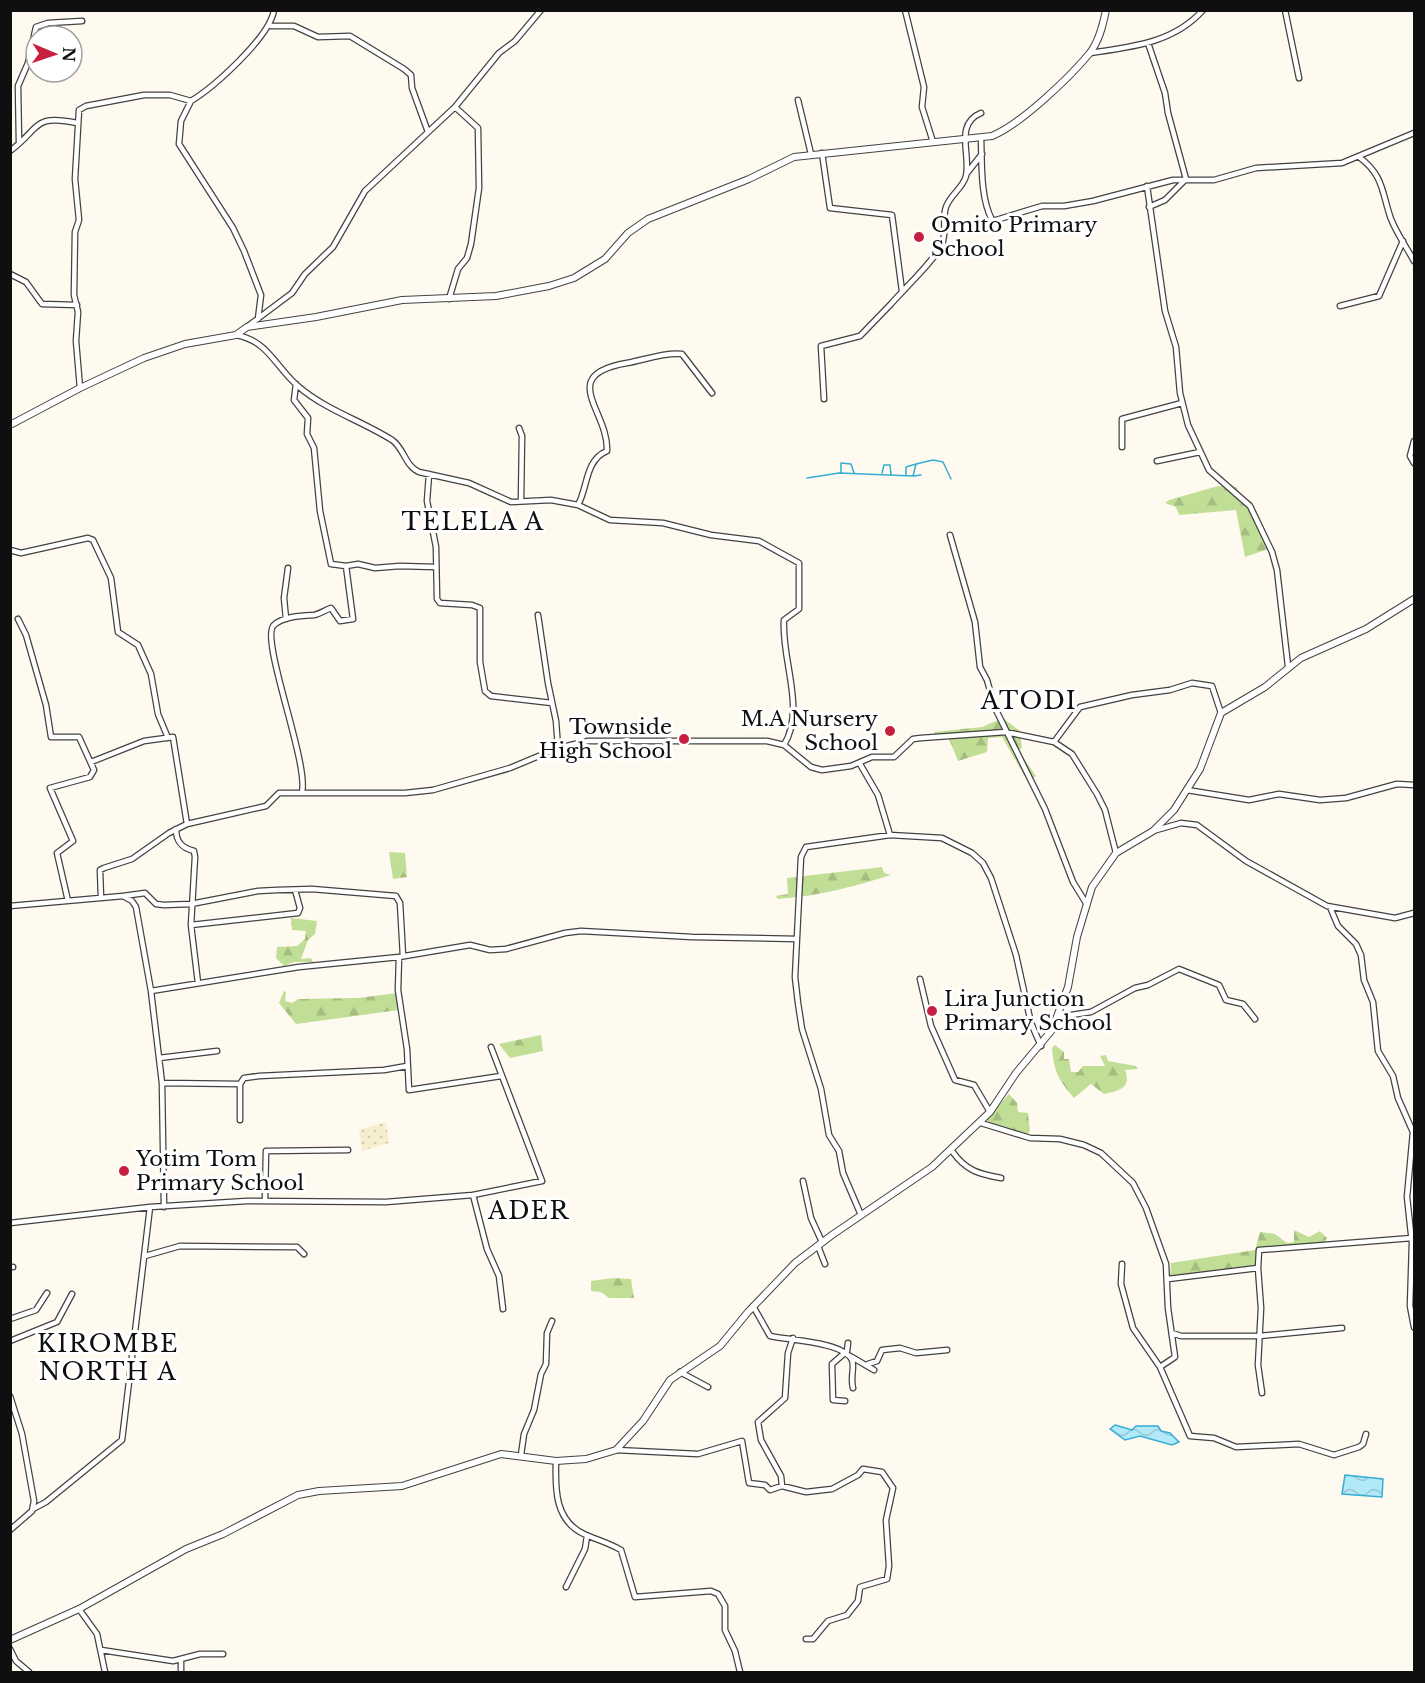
<svg xmlns="http://www.w3.org/2000/svg" width="1425" height="1683" font-family="'Libre Baskerville',serif">
<style>
.farmland{fill:url(#farmland-dots)}
.forest{fill:url(#forest-firs)}
.water{fill:url(#water-waves);stroke:#35add4;stroke-width:1.5}
.lines{fill:none;stroke-linecap:round;stroke-linejoin:round}
.stream{stroke:#35add4;stroke-width:1.5}
.minor-casing{stroke:#424242;stroke-width:7}
.tertiary-casing{stroke:#424242;stroke-width:8}
.minor{stroke:#fff;stroke-width:4.5}
.tertiary{stroke:#fff;stroke-width:6}
.poi-dot{fill:#c71f40;stroke:#fff;stroke-width:2}
.labels{text-anchor:middle;stroke-width:6;stroke-linejoin:round;paint-order:stroke}
.poi-label{font-size:21px;fill:#0f0f0f;stroke:#fff;text-anchor:start}
.quarter-label{font-size:24px;letter-spacing:1.5px;fill:#0f0f0f;stroke:#fff}
</style>
<defs>
<pattern id="farmland-dots" width="8" height="8" patternUnits="userSpaceOnUse" patternTransform="scale(1.5)"><rect width="8" height="8" fill="#f7edcf"/><path d="M2 2h.1M6 6h.1" fill="none" stroke="#d3cab1" stroke-width="1.8" stroke-linecap="round"/></pattern>
<pattern id="forest-firs" width="22" height="20" patternUnits="userSpaceOnUse" patternTransform="scale(1.5)"><rect width="22" height="20" fill="#c1de96"/><path d="M5 1l3.5 6h-7zM16 11l3.5 6h-7z" fill="#a5bd80"/></pattern>
<pattern id="water-waves" width="16" height="10" patternUnits="userSpaceOnUse" patternTransform="scale(1.5)"><rect width="16" height="10" fill="#b2e9f9"/><path d="M0 5q4-4 8 0t8 0" fill="none" stroke="#98c7d4"/></pattern>
</defs>
<rect width="100%" height="100%" fill="#fffaf0"/>
<path class="farmland" d="M386 1122 389 1143 362 1151 359 1130Z"/>
<path class="forest" d="M1218 486 1237 487 1240 499 1251 501 1271 548 1245 557 1236 510 1179 515 1176 507 1165 503 1169 500Z
M1003 718 1020 731 1022 748 1018 750 1036 776 1028 782 1002 737 988 738 987 752 958 761 947 734 935 735 934 732 982 727Z
M389 852 405 853 407 877 393 879Z
M882 867 884 873 891 875C853 887 818 896 778 899L776 896 788 894 787 878Z
M291 918 317 921 315 934 308 940 301 959 311 958 313 962H294L284 966 276 958 277 947 297 946 305 939 306 931 292 930Z
M284 991 286 992 285 1001 292 1003 298 999 358 998 397 993 399 1010 296 1024 279 1003Z
M541 1035 543 1051 510 1058 499 1044Z
M1055 1045 1064 1052V1059H1069L1071 1072H1078L1083 1066H1105L1100 1056 1106 1055 1108 1061 1136 1066 1138 1069 1125 1070C1132 1088 1119 1091 1104 1094L1091 1084 1074 1098C1058 1079 1054 1072 1052 1048Z
M1009 1094 1017 1103 1018 1112 1028 1113 1030 1131 1027 1135 988 1122V1118Z
M1294 1230 1309 1237 1320 1231 1327 1238 1324 1243 1263 1247 1258 1255 1257 1267 1170 1277 1171 1263 1255 1250 1260 1232 1275 1234 1287 1243 1294 1242Z
M613 1278 631 1279 634 1298H609L601 1292 591 1291V1281Z"/>
<path class="water" d="M1115 1425 1132 1430 1136 1426H1158L1161 1431 1170 1433 1179 1442 1172 1445 1140 1436 1125 1440 1110 1429Z
M1345 1475 1383 1479 1382 1497 1342 1494Z"/>
<g class="lines">
<path class="stream" d="M841 472V463L851 464 854 473
M882 473 884 465H890L891 475
M906 475V467L916 464
M914 476 921 475
M807 478 839 473 913 476 916 464 933 460 943 462 951 479"/>
<defs>
<path id="minor" d="M905 10 924 87 922 107 933 142
M1285 10 1299 78
M271 26H294L318 37 350 36 404 69 411 75 412 88 428 132
M1148 43 1165 93 1168 113 1186 179 1165 200 1149 207
M1090 53C1131 47 1174 43 1203 10
M798 100 811 154
M191 101 181 121 179 144 233 228 244 251 261 295 258 319
M981 138C982 163 980 197 992 220H996L1042 206H1064L1093 201 1173 180H1214L1256 168 1342 163 1414 133
M19 142 18 86 28 63 36 27 48 23 82 21
M10 151C41 128 32 114 77 123
M822 153 830 208 892 215 902 291
M1359 157C1384 175 1382 194 1391 219 1397 234 1407 248 1414 261
M967 173 982 154
M1147 186 1165 311 1176 347 1180 393 1188 425 1209 470 1250 506 1272 552 1277 570 1288 666
M10 274 26 282 42 304 77 305
M449 299 458 269 467 258 471 244 479 188 478 128 455 107
M1340 306 1379 296 1403 241
M248 326 292 293 305 274 333 247 365 191 455 107 499 53 515 41 541 10
M236 335C269 341 275 367 299 387 326 410 362 421 392 440 404 448 405 466 419 472L469 483 511 502 551 500 578 505 610 520 663 523 711 535 759 541 799 563V609L784 620C781 659 806 709 784 745
M296 384 294 400 308 418 307 434 314 448 320 511 331 564 346 566 358 564 375 568 400 566 435 567
M80 388 76 341 78 312 74 295 75 232 79 220 75 179 79 110 86 106 144 95H170L191 101C214 87 270 37 274 10
M824 399 821 346 860 336 891 304C903 290 936 259 942 244 947 232 942 218 946 207 950 195 963 188 966 176 971 155 954 124 981 113
M519 428 522 436 521 501
M1414 441 1410 456 1414 463
M1122 447V419L1182 403
M1157 461 1200 452
M429 474 427 501 436 547 437 599 440 603 472 605 480 608V662L485 691 491 696 552 703
M578 505C588 487 585 460 607 451 609 411 556 375 627 363 644 360 665 352 682 354L712 393
M950 535 975 622 980 667 987 680 995 708 1045 809 1073 882 1086 903
M10 550 21 553 88 538 93 540 111 578 118 632 138 645 151 674 158 714 168 738
M538 615 548 683 556 721 558 748
M18 619 26 635 46 705 51 737H79L94 770 90 777 50 788 73 841 57 853 68 901
M286 619 284 598 288 568
M1054 742 1080 707 1132 695 1170 690 1192 683 1212 686 1221 713
M91 762 144 741 173 737 187 824
M860 764 878 795 890 835
M1187 790 1249 800 1279 794 1320 800 1346 798 1397 784 1414 785
M302 792C309 763 259 637 274 625 284 616 301 616 314 615 320 614 325 610 331 608L340 621 353 619 346 566
M176 829C176 842 182 848 194 851L195 857 191 925 198 983
M1153 831 1181 823 1197 825 1246 861 1327 906 1395 918 1414 913
M123 896 145 893 156 904 164 905 191 904 258 891 277 890 312 889 396 896 400 903 403 956
M101 898 100 870 104 868 132 859 169 833 187 824 266 806 279 793H405L433 790 510 768 558 748 588 741H767L784 745 811 767 822 770 851 766 872 757H894L913 739 921 738 1006 732 1054 742 1072 754 1097 794 1105 810 1116 853
M10 906 123 896 132 901 136 907 151 991 162 1083 164 1207
M1330 907 1338 926 1356 944 1361 955 1364 980 1373 1002 1378 1051 1393 1076 1398 1098 1413 1132 1407 1197 1412 1243 1410 1306 1414 1327
M191 925 298 913 300 908 295 890
M399 957 398 990 407 1049 409 1090 501 1076
M920 979 931 1026 955 1080 974 1085 990 1112
M151 991 299 967 399 957 470 945 490 950 506 949 565 933 581 931 692 937 797 939
M1058 1017 1091 1012 1135 988 1148 985 1179 969 1219 985 1226 1000 1243 1004 1255 1019
M159 1058 217 1051
M162 1083 240 1084 244 1078 259 1076 384 1070 407 1066
M240 1084V1120
M981 1123 1030 1138 1060 1139 1084 1145 1101 1153 1133 1183 1146 1208 1166 1264 1168 1308 1175 1357 1160 1367
M952 1151C966 1171 979 1174 1001 1178
M803 1181 811 1218 822 1242
M473 1195 487 1249 499 1276 503 1309
M265 1200 266 1151 348 1150
M861 1215 843 1173 839 1151 829 1135 821 1089 802 1029 798 1003 795 977 801 857 806 847 890 835 942 838 972 853 983 863 991 878 1016 955 1031 1023 1041 1046
M10 1223 150 1207 247 1201 386 1202 473 1195 542 1181 491 1047
M818 1246 825 1264
M145 1256 180 1246 297 1247 304 1254
M1122 1264 1121 1284 1133 1328 1160 1367 1190 1436 1214 1438 1236 1447 1299 1444 1334 1455 1359 1447 1363 1444 1366 1434
M10 1267H13
M1258 1268 1261 1308 1258 1365 1262 1393
M1168 1279 1258 1268 1259 1250 1412 1238
M753 1306 770 1336C787 1340 844 1342 852 1360 855 1367 850 1377 853 1388
M10 1319 36 1310 47 1293
M1172 1333 1181 1336H1260L1342 1328
M10 1341 57 1322 72 1294
M850 1356 874 1370
M868 1364 877 1361 882 1350 900 1348 916 1353 947 1350
M680 1372 708 1387
M10 1396 22 1434 34 1501 32 1511 10 1530
M845 1401 833 1400 832 1364 847 1351 848 1343
M616 1450 698 1454 742 1441 749 1483 765 1485 770 1490 782 1486 806 1492 832 1489 858 1475 863 1469 882 1472 893 1488 886 1520 889 1566 887 1579 860 1587 858 1601 847 1615 828 1621 813 1639H806
M521 1455 524 1434 534 1410 541 1374 546 1364 547 1333 552 1321
M556 1461C555 1490 555 1522 586 1535 598 1540 609 1543 621 1550L635 1597 711 1591 718 1594 725 1606V1630L735 1651 740 1672
M782 1486 781 1476 761 1440 758 1422 785 1398 788 1353 793 1338
M33 1509 46 1502 122 1440 150 1207
M566 1587 585 1549 587 1536
M79 1609 97 1634 105 1672
M10 1649 16 1661 29 1672
M101 1650 173 1661 200 1654H223
M181 1672V1661"/>
<path id="tertiary" d="M10 425 80 388 144 358 185 344 236 335 247 327 316 317 402 300 496 296 549 286 574 278 605 259 628 233 648 219 749 179 794 157 992 136C1021 124 1069 78 1089 54 1099 42 1103 25 1106 10
M10 1640 79 1609 186 1549 223 1534 298 1495 319 1491 402 1486 501 1454 556 1461 586 1459 616 1450 643 1421 670 1380 720 1346 748 1312 795 1263 832 1235 932 1167 990 1112 1016 1073 1052 1030 1068 987 1077 937 1092 887 1116 853 1153 831 1174 810 1200 769 1221 713 1265 687 1301 658 1366 629 1414 599"/>
</defs>
<use href="#minor" class="minor-casing"/>
<use href="#tertiary" class="tertiary-casing"/>
<use href="#minor" class="minor"/>
<use href="#tertiary" class="tertiary"/>
</g>
<g class="poi-dot">
<circle cx="919" cy="237" r="6"/>
<circle cx="890" cy="731" r="6"/>
<circle cx="684" cy="739" r="6"/>
<circle cx="932" cy="1011" r="6"/>
<circle cx="124" cy="1171" r="6"/>
</g>
<g class="labels">
<g class="poi-label">
<text x="931" y="232">Omito Primary<tspan x="931" dy="24">School</tspan></text>
<text x="878" y="726" text-anchor="end">M.A Nursery<tspan x="878" dy="24">School</tspan></text>
<text x="672" y="734" text-anchor="end">Townside<tspan x="672" dy="24">High School</tspan></text>
<text x="944" y="1006">Lira Junction<tspan x="944" dy="24">Primary School</tspan></text>
<text x="136" y="1166">Yotim Tom<tspan x="136" dy="24">Primary School</tspan></text>
</g>
<g class="quarter-label">
<text x="473" y="530">TELELA A</text>
<text x="1029" y="709">ATODI</text>
<text x="529" y="1219">ADER</text>
<text x="108" y="1352">KIROMBE<tspan x="108" dy="28">NORTH A</tspan></text>
</g>
</g>
<rect width="1425" height="1683" fill="none" stroke="#0f0f0f" stroke-width="24"/>
<g transform="translate(54 54) rotate(92)"><circle r="28" fill="#ffffff" stroke="#9f9f9f" stroke-width="1.5"/>
<path d="M0-4.5L10 22L0 15L-10 22Z" fill="#c71f40"/>
<text y="-9" font-size="16" font-weight="bold" text-anchor="middle" fill="#0f0f0f">N</text>
</g>
</svg>
